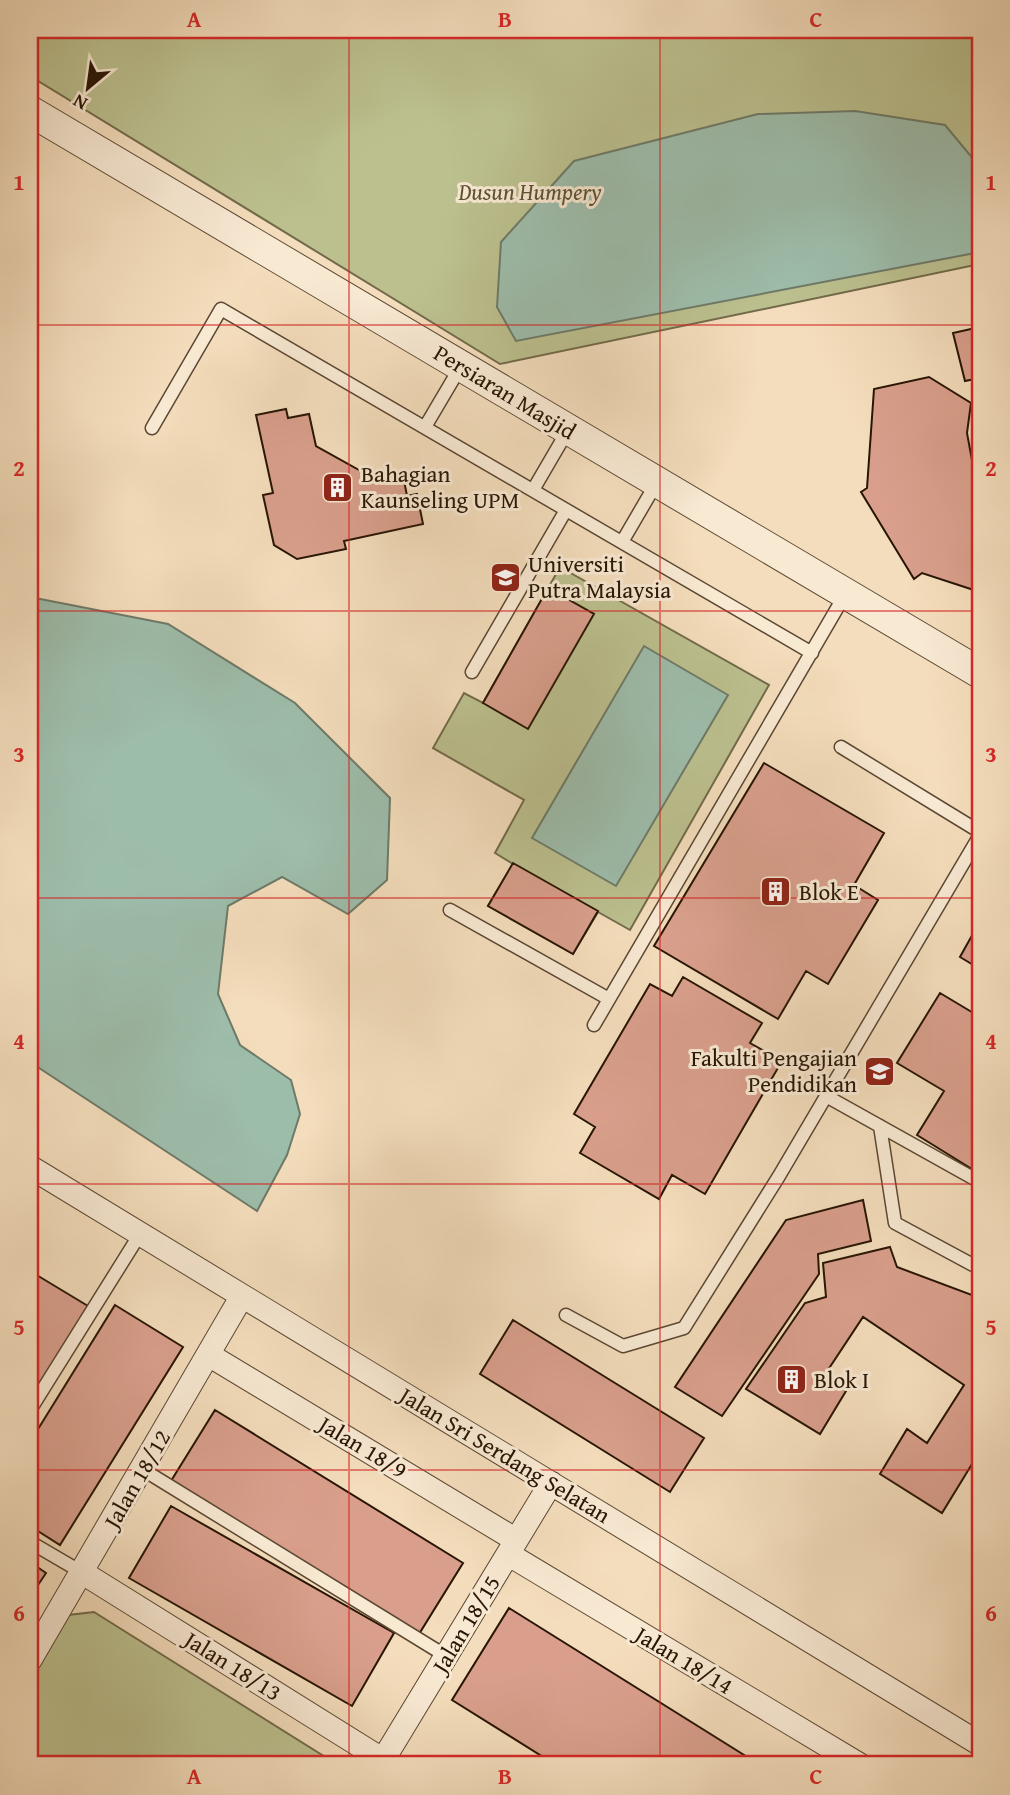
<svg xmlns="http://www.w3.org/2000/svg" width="1010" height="1795" font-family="'Gentium Book Plus',serif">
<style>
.green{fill:#bcc08f;stroke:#726a4a;stroke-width:2}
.water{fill:#9dbdab;stroke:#6e7a68;stroke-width:2}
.building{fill:#d99f8c;stroke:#281504;stroke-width:2}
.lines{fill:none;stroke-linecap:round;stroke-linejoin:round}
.service-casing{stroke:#5b4732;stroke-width:15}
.minor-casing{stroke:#5b4732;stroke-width:25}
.tertiary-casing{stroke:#5b4732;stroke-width:32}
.service{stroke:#f8e9d3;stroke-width:12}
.minor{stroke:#f8e9d3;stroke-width:23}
.tertiary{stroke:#f8e9d3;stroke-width:30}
.grid{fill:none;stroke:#d62828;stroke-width:2;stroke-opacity:0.55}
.labels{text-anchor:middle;stroke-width:6;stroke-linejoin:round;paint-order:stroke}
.park-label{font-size:23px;font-style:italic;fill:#5c5135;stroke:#f8e9d3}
.street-label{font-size:23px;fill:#281504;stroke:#f8e9d3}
.poi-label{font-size:23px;fill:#281504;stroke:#f8e9d3;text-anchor:start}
.neatline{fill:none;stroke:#d62828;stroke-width:2.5}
.grid-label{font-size:23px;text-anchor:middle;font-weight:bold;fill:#d62828}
</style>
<rect width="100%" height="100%" fill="#f4ddbc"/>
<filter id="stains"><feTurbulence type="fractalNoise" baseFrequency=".00286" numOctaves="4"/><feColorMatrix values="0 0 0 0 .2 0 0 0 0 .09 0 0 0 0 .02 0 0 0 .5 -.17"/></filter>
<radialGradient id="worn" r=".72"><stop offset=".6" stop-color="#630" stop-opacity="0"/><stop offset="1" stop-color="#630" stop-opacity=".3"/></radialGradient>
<path class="green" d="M30 30H980V264L500 364 30 76Z
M560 567 769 685 630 930 598 912 573 954 488 906 513 864 495 853 524 800 433 748 464 693 483 703Z
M94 1612 338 1765H30V1680L68 1615Z"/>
<path class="water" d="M855 111 945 125 980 167V231L975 253 516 341 497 307 501 242 574 161 758 114Z
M30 597 168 624 295 703 390 798 387 880 348 914 282 877 228 906 218 994 240 1045 291 1080 300 1114 287 1155 257 1211 30 1062Z
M644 646 728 695 616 886 532 838Z"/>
<path class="building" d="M980 327V378L965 381 953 333Z
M929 377 971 403 967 433 972 460 980 472V592L922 573 914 579 861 492 867 488 874 389Z
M286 409 288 418 309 414 316 446 377 480 403 475 407 496 417 494 423 524 344 541 346 549 297 559 274 545 263 495 273 493 256 415Z
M548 588 594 614 528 729 483 703Z
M764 763 884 833 854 885 878 900 828 984 806 971 778 1019 654 946Z
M513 863 598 911 573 954 488 906Z
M980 921V969L960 957Z
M683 977 762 1023 750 1043 782 1061 705 1194 672 1175 659 1199 580 1153 595 1127 574 1114 650 984 672 996Z
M940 993 980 1017V1174L917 1135 944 1091 897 1063Z
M863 1200 871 1241 818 1254 819 1274 722 1416 675 1387 786 1220Z
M890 1247 897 1267 972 1295 980 1306V1451L942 1513 880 1474 907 1429 927 1443 964 1385 863 1317 824 1376 846 1391 820 1434 746 1389 805 1303 826 1297 823 1263Z
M30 1271 88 1306 30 1402Z
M115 1305 183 1347 60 1545 30 1526V1442Z
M513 1320 704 1438 670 1492 480 1374Z
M215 1410 463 1563 419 1634 171 1481Z
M171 1506 394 1633 352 1706 129 1578Z
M30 1562 46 1573 30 1597Z
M509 1608 760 1765H556L452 1700Z"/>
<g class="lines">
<defs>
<path id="service" d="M425 427 461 366
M152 428 221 309 812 653
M533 490 568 430
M622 542 657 482
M472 672 566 510
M841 747 980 832
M450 910 609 999
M594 1025 846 593
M826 1096 980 1182
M880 1126 895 1223 973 1265 980 1262
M566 1315 623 1346 684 1328 779 1176 980 835
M30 1410 140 1234
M142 1469 446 1656
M30 1542 83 1573"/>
<path id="minor" d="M30 1167 980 1744
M209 1355 516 1540
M508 1554 860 1765
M83 1573 383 1760
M30 1660 242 1296
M380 1765 551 1483"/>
<path id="tertiary" d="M30 111 980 673"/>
</defs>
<use href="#service" class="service-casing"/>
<use href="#minor" class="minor-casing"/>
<use href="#tertiary" class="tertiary-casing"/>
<use href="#service" class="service"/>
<use href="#minor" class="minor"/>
<use href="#tertiary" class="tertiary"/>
</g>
<path class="grid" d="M349 30V1765M660 30V1765M30 325H980M30 611H980M30 898H980M30 1184H980M30 1470H980"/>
<defs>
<symbol id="building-square" viewBox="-11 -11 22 22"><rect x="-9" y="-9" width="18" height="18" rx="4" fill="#8f2418" stroke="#f8e9d3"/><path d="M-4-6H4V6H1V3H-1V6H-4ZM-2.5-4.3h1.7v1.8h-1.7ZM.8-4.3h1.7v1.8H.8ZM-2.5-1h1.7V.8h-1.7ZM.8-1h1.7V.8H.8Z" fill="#fff"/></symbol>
<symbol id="university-square" viewBox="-11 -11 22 22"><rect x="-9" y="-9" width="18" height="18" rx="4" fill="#8f2418" stroke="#f8e9d3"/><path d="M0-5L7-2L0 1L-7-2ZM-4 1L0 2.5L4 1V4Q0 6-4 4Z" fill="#fff"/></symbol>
</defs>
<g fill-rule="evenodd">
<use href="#building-square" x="320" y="470" width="35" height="35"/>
<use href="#university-square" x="488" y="560" width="35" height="35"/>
<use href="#building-square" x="758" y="874" width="35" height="35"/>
<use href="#university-square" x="862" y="1054" width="35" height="35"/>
<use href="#building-square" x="774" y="1362" width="35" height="35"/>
</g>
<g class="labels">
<g class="park-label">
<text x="530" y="200">Dusun Humpery</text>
</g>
<g class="street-label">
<text transform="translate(505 392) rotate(31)" y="8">Persiaran Masjid</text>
<text transform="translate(363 1447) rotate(31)" y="8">Jalan 18/9</text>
<text transform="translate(505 1455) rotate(31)" y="8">Jalan Sri Serdang Selatan</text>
<text transform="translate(137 1479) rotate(-60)" y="8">Jalan 18/12</text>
<text transform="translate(466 1624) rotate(-59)" y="8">Jalan 18/15</text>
<text transform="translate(684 1660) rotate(31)" y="8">Jalan 18/14</text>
<text transform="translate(233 1666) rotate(32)" y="8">Jalan 18/13</text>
</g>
<g class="poi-label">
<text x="361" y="482">Bahagian<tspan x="361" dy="26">Kaunseling UPM</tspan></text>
<text x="528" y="572">Universiti<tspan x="528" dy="26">Putra Malaysia</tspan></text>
<text x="799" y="900">Blok E</text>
<text x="857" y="1066" text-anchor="end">Fakulti Pengajian<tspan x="857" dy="26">Pendidikan</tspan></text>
<text x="814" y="1388">Blok I</text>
</g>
</g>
<rect width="1010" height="1795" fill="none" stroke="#f4ddbc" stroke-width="77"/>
<g transform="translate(88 88) rotate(209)" stroke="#f8e9d3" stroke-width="5" paint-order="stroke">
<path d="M0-5L12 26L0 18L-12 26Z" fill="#281504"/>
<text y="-10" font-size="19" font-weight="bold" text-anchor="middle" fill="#281504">N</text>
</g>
<rect x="38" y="38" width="934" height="1718" class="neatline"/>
<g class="grid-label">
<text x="194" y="27">A</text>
<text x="505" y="27">B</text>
<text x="816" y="27">C</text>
<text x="19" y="190">1</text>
<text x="991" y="190">1</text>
<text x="19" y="476">2</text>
<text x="991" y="476">2</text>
<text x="19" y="762">3</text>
<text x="991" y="762">3</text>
<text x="19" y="1049">4</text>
<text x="991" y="1049">4</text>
<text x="19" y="1335">5</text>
<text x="991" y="1335">5</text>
<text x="19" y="1621">6</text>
<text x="991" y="1621">6</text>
<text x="194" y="1784">A</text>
<text x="505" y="1784">B</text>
<text x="816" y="1784">C</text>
</g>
<rect width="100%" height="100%" filter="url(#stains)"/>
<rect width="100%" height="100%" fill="url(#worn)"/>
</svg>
